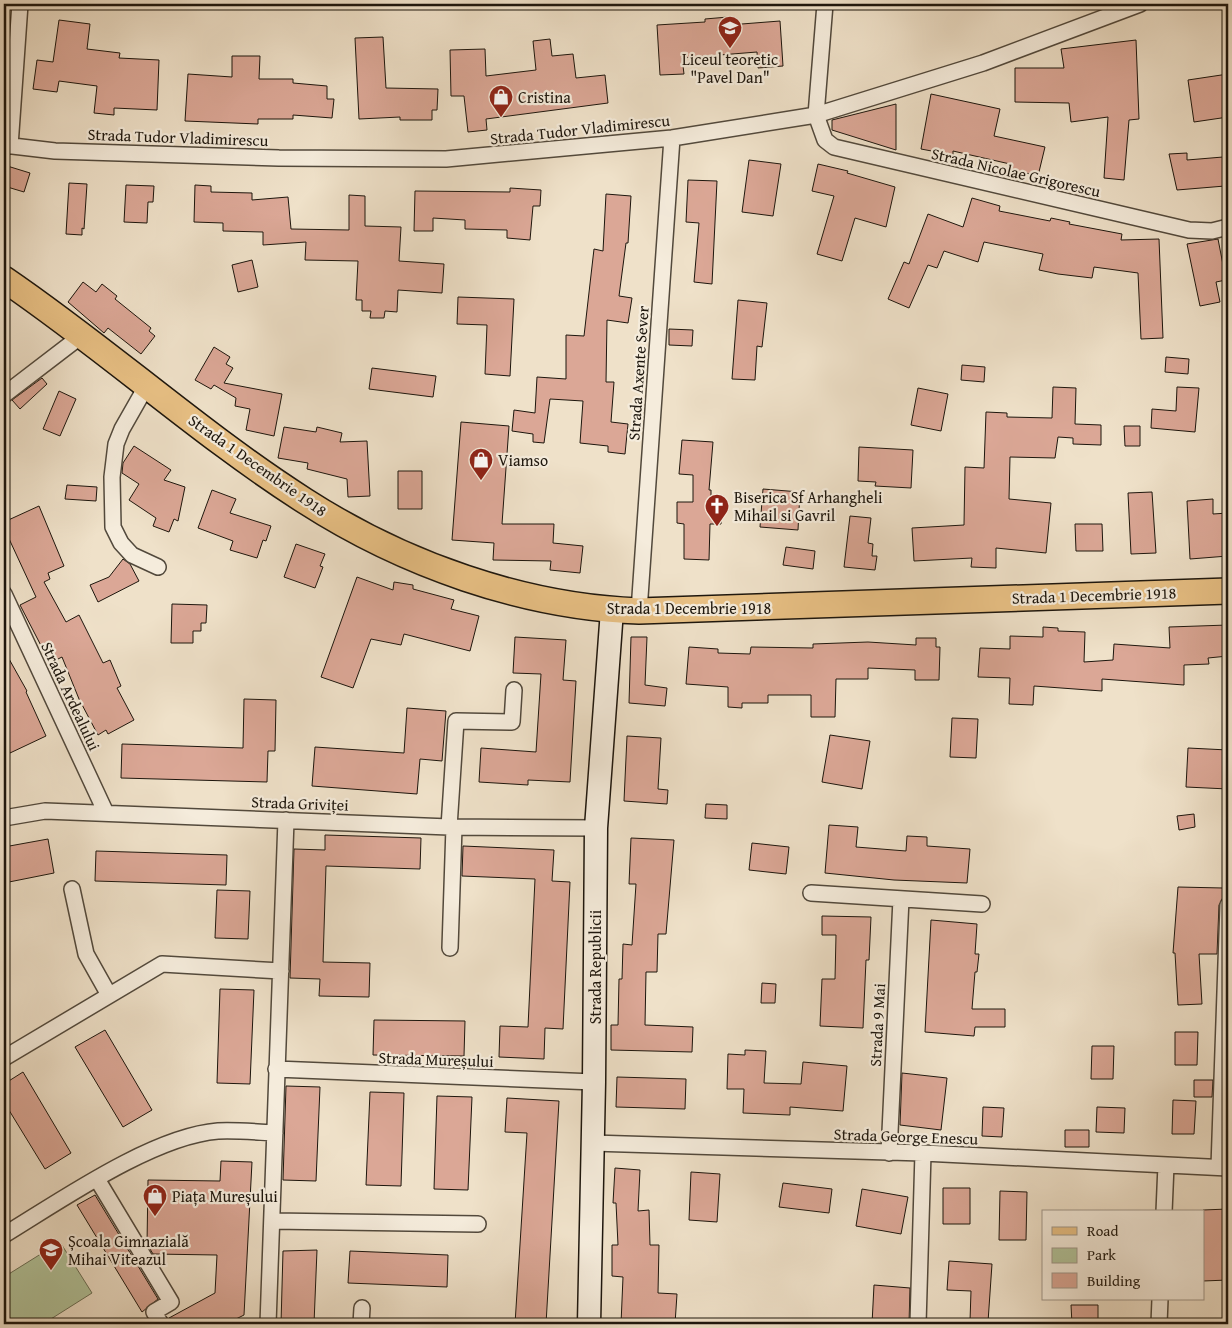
<svg xmlns="http://www.w3.org/2000/svg" width="1232" height="1328" font-family="'Gentium Book Plus',serif">
<style>
.green{fill:#b2c49b;stroke:#686d54}
.building{fill:#dba796;stroke:#1d160d}
.lines{fill:none;stroke-linecap:round;stroke-linejoin:round}
.street-casing{stroke:#52493c;stroke-width:18}
.secondary-casing{stroke:#1d160d;stroke-width:25}
.primary-casing{stroke:#1d160d;stroke-width:28}
.street{stroke:#f5ecdc;stroke-width:15}
.secondary{stroke:#f5ecdc;stroke-width:22}
.primary{stroke:#e8c084;stroke-width:25}
.labels{text-anchor:middle;stroke-width:4.5;stroke-linejoin:round;paint-order:stroke}
.poi-label{font-size:16px;fill:#1d160d;stroke:#f5ecdc;text-anchor:start}
.street-label{font-size:16px;fill:#1d160d;stroke:#f5ecdc}
</style>
<rect width="100%" height="100%" fill="#efe1c9"/>
<filter id="stains"><feTurbulence type="fractalNoise" baseFrequency=".004" numOctaves="4"/><feColorMatrix values="0 0 0 0 .2 0 0 0 0 .09 0 0 0 0 .02 0 0 0 .5 -.17"/></filter>
<radialGradient id="worn" r=".72"><stop offset=".6" stop-color="#630" stop-opacity="0"/><stop offset="1" stop-color="#630" stop-opacity=".3"/></radialGradient>
<path class="green" d="M60 1242 92 1293 43 1324H4V1277Z"/>
<path class="building" d="M728 17 729 25 780 21 783 66 758 68 757 52 682 58 684 74 660 75 657 25 705 22V19Z
M59 20 90 24 87 49 120 53 119 58 159 60 157 110 114 108V115L94 113 97 86 59 81 57 92 33 89 37 60 53 62Z
M383 37 386 88 438 89 437 110H432V120H400V117L359 119 355 38Z
M550 39 552 56 573 54 576 78 605 75 608 103 486 119 487 130 468 132 464 96H451L450 50 485 49 486 76 536 70 533 41Z
M1136 40 1139 119 1129 120 1124 180 1104 178 1108 117 1071 122 1069 103 1015 102V68H1064L1061 49Z
M232 56H260L259 79H293V83L327 86V99H334L332 118 293 115V119H258V124L185 121 188 74 232 77Z
M1228 74V117L1194 122 1188 80Z
M931 94 1000 109 994 136 1045 147 1038 176 1009 169 1010 164 953 151V155L921 149Z
M896 104V150L832 130V120Z
M1187 153V160L1223 157 1225 186 1177 190 1169 154Z
M749 160 781 164 773 216 742 212Z
M818 164 848 171 847 173 895 187 886 227 855 218 842 261 817 254 834 196 812 191Z
M4 165 30 173 24 192 4 186Z
M688 180 717 181 712 284 694 282 699 223 686 222Z
M69 183 87 184 84 229 82 228V235L66 234Z
M126 185 154 186 153 202H148L147 223 124 222Z
M195 185 211 186V192L252 193V200L288 197 291 229 349 230V195L365 196V226L401 227 399 261 444 264 442 293 398 290 397 312 385 311 384 318H370L371 311H362V300H356L358 261 305 260 306 242 263 245V232L223 231V223L194 222Z
M510 188 541 190 540 206H533L530 240 507 238V230L465 229V220L433 218V231H414L415 191 510 192Z
M606 194 631 196 628 243H626L619 296 632 298 628 323 607 320 606 382H614L611 422 628 424 625 454 608 452V446L580 443 583 401 550 399 544 443 533 442V434L512 431 514 410 535 413 537 377 566 379V335L584 336 594 249 603 251Z
M972 198 1000 206 999 211 1050 221 1051 218 1070 222 1069 224 1122 234 1121 240 1159 239 1163 338 1141 339 1138 273 1094 267 1092 278 1058 274 1039 270 1043 254 984 242 978 262 944 251 937 268 928 265 909 308 888 299 904 262 909 264 928 214 963 227Z
M1218 239 1226 280 1216 282 1220 302 1200 306 1187 244Z
M252 260 258 287 238 292 232 265Z
M83 282 96 292 102 284 117 296 115 299 151 328 149 331 155 336 141 354 108 328 104 333 68 302Z
M458 297 514 299 510 376 485 374 487 325 457 324Z
M738 300 767 303 762 347 757 346 755 380 732 379Z
M669 329 693 330 692 346 669 345Z
M214 347 230 357 226 364 233 368 224 383 282 394 274 436 246 430 250 409 235 406 236 398 214 385 211 389 195 380Z
M1166 357 1189 359 1188 374 1165 372Z
M962 365 985 367 984 382 961 380Z
M372 368 436 376 433 397 369 389Z
M42 378 47 384 20 409 12 400Z
M1053 387 1076 388 1075 424 1101 425V445L1073 444V438L1058 437 1055 458 1010 457 1009 499 1051 503 1046 553 996 548V568L971 567 972 558 914 561 912 528 964 525 965 467 984 468 986 412 1007 413V417L1052 418Z
M1177 387 1199 388 1195 432 1151 428 1152 409 1176 411Z
M918 388 948 394 941 431 911 425Z
M59 391 76 399 60 436 43 429Z
M461 422 509 426 502 524H554L553 543 583 546 580 573 550 570 551 561 493 560 494 543 452 540Z
M1124 426H1140V446H1125Z
M284 427 316 432 317 427 342 433 340 442 367 441 370 496 348 497 347 479 307 469 308 463 278 458Z
M682 440 713 442 709 490H711V504H721V524H710L709 560 684 559V524L677 523V502H693V475L679 474Z
M134 446 171 470 164 480 185 487 178 521 174 519 169 532 153 526 156 518 129 500 139 484 122 473 123 463Z
M859 447 913 450 911 488 875 486 876 482 858 481Z
M398 471H422V509H398Z
M67 485 97 487 96 501 65 499Z
M763 489 800 492 798 530 760 527Z
M212 490 236 499 230 513 271 526 266 541 263 540 257 558 230 550 233 541 198 528Z
M1152 492 1156 553 1131 554 1128 493Z
M1213 499V514L1228 513V556L1190 559 1187 501Z
M39 506 64 566 48 573 50 579 44 582 66 622 79 615 103 663 110 660 121 686 117 688 134 720 108 734 106 730 98 735 79 699 62 657 50 663 20 605 36 597 4 528V522Z
M850 516 871 518 868 543 873 544 872 556H877L875 570 844 567Z
M1075 524H1102L1103 551H1076Z
M296 544 325 554 320 566 323 567 315 588 284 577Z
M786 547 815 551 813 569 783 565Z
M123 559 130 564 139 581 98 602 90 585 109 577Z
M357 577 393 590 394 582 413 585V589L454 600 451 609 479 616 470 651 404 634 401 645 371 639 353 688 321 677Z
M172 604 207 605 206 623H201V631H193V643H171Z
M1228 625V656L1208 658 1209 664 1184 665V685L1102 679V691L1034 686 1033 705 1009 704 1010 678 978 677 980 648 1010 649V636L1043 637V627L1058 628V631L1085 632 1084 662 1113 660 1114 644 1170 648 1169 627Z
M515 637 566 640 563 680 576 681 570 782 528 780V785L479 782 481 748 536 752 541 674 513 673Z
M631 637H647L645 685 667 688 665 706 629 703Z
M916 638H936V647H940L939 680H915V670L868 668V679H836L835 717H811V695H768V703H742V708L728 707V687L686 684 689 647 718 649V653L750 654 751 647 813 648V644L868 642 916 645Z
M4 650 27 691 26 692 46 736 10 753 4 739Z
M244 699 276 700 275 751H268L267 782 121 778 122 744 243 748Z
M407 708 446 711 442 761 420 759 417 794 312 786 315 747 404 753Z
M952 718 978 719 976 758 950 757Z
M830 735 870 741 862 789 822 782Z
M627 736 661 738 658 789 668 790 667 804 624 801Z
M1188 748 1228 750V789L1186 787Z
M706 804 727 805V819L705 818Z
M1194 814 1195 827 1179 830 1177 816Z
M829 825 858 827 856 847 906 851 907 836 927 837V846L970 849 967 883 894 880 825 873Z
M325 835 421 838 420 869 326 866 323 962 370 963 369 997 319 996 320 979 290 978 294 849 325 850Z
M631 838 674 840 666 934H658L657 972H646L645 1025 693 1027 692 1052 611 1050V1025H618L619 979H622L623 944 632 945 636 884H629Z
M48 839 54 873 4 883V847Z
M752 843 789 847 786 874 749 870Z
M463 846 554 850 552 881 570 882 563 1029 545 1028 544 1059 499 1057 500 1026 528 1027 535 879 462 876Z
M96 851 227 855 226 885 95 881Z
M1178 887 1223 888V898L1219 905 1217 954H1199L1202 1004 1178 1005 1175 953H1173Z
M217 890 250 891 248 939 215 938Z
M822 916 871 917 869 960H866L863 1028 820 1026 822 979H835L836 935H822Z
M931 920 977 924 975 954H979L977 972H975L972 1009H1005V1027H975L974 1036 925 1032Z
M762 983 776 984 775 1003H761Z
M220 989 254 990 250 1084 217 1083Z
M374 1020 465 1021 464 1056 373 1055Z
M105 1030 152 1110 123 1127 75 1047Z
M1175 1032H1198L1197 1065H1175Z
M1092 1046H1114L1113 1079H1091Z
M745 1050 766 1051 764 1083 801 1084 803 1062 847 1066 843 1111 790 1107V1115L743 1113 744 1089H727L728 1054 745 1055Z
M23 1072 71 1153 45 1169 4 1102V1084Z
M902 1073 947 1078 941 1130 900 1125Z
M617 1077 686 1079 685 1109 616 1107Z
M1194 1080H1213L1212 1097H1194Z
M286 1086 320 1087 316 1181 283 1180Z
M370 1092 404 1093 401 1186 366 1185Z
M437 1096 472 1097 468 1190 434 1189Z
M507 1098 559 1101 546 1324H515L527 1133 505 1132Z
M1173 1100 1196 1101 1194 1134H1172Z
M983 1107 1004 1108 1002 1137 982 1136Z
M1097 1107 1125 1108 1124 1133 1096 1132Z
M1065 1130H1089V1147H1065Z
M221 1161 252 1162 244 1315 226 1324H170L169 1318 215 1293 217 1255 153 1254 147 1244 148 1180 220 1181Z
M615 1168 640 1170 638 1211 649 1210 650 1245H659L658 1293 677 1294 675 1324H621L623 1277 612 1276V1245H618L616 1203H613Z
M691 1172 720 1174 717 1222 689 1220Z
M783 1183 832 1189 829 1213 779 1207Z
M943 1188H970V1224H943Z
M862 1189 908 1197 901 1234 856 1226Z
M1000 1191 1027 1192 1026 1240H999Z
M95 1195 158 1299 142 1312 77 1205Z
M1228 1209V1280L1203 1281V1210Z
M317 1250 314 1324H281L283 1251Z
M350 1251 448 1255 447 1287 348 1283Z
M949 1261 992 1264 988 1322 970 1321 971 1291 947 1290Z
M874 1285 910 1288 909 1324H872Z
M1071 1305H1098V1324H1072Z"/>
<g class="lines">
<defs>
<path id="street" d="M825 4 816 115 825 140 834 147 1189 230 1212 231 1228 227
M4 145 55 151 279 158 446 159 672 138 816 115 983 63 1140 4
M10 146 20 4
M147 385 122 429 116 444 112 477 113 527 121 543 132 555 158 567
M4 395 81 336
M4 594 106 813
M639 611 672 138
M4 818 45 811 449 827 596 828
M449 827 456 721 512 722 514 690
M72 889 86 954 109 995
M811 893 982 904
M450 948 454 827
M4 1058 162 964 281 971
M276 1069 594 1082
M592 1143 923 1153 1228 1168
M889 1153 901 899
M1219 1167 1228 905
M97 1179 171 1302 154 1312 161 1324
M1164 1212 1166 1165
M272 1221 478 1224
M4 1235C60 1201 153 1136 218 1131 236 1130 256 1132 275 1133
M268 1324 286 820
M361 1324 362 1308
M918 1324 923 1153
M1159 1324 1160 1299"/>
<path id="secondary" d="M589 1324 594 1082 596 828 612 610"/>
<path id="primary" d="M4 279C107 349 200 434 305 501 403 564 523 607 639 611L1228 591"/>
</defs>
<use href="#street" class="street-casing"/>
<use href="#secondary" class="secondary-casing"/>
<use href="#primary" class="primary-casing"/>
<use href="#street" class="street"/>
<use href="#secondary" class="secondary"/>
<use href="#primary" class="primary"/>
</g>
<defs>
<symbol id="school-pin" viewBox="-11 -11 22 30"><path d="M0 17L-7.5 6A9.5 9.5 0 1 1 7.5 6Z" fill="#8f2418" stroke="#f5ecdc"/><path d="M0-5L7-2L0 1L-7-2ZM-4 1L0 2.5L4 1V4Q0 6-4 4Z" fill="#fff"/></symbol>
<symbol id="shop-pin" viewBox="-11 -11 22 30"><path d="M0 17L-7.5 6A9.5 9.5 0 1 1 7.5 6Z" fill="#8f2418" stroke="#f5ecdc"/><path d="M-5-2.5h2.3a2.7 3.5 0 0 1 5.4 0H5L5.5 6h-11ZM-1.5-2.5h3a1.5 2.3 0 0 0-3 0Z" fill="#fff"/></symbol>
<symbol id="church-pin" viewBox="-11 -11 22 30"><path d="M0 17L-7.5 6A9.5 9.5 0 1 1 7.5 6Z" fill="#8f2418" stroke="#f5ecdc"/><path d="M-1.2-6h2.4v3.5h3.3v2.4h-3.3V6h-2.4V-.1h-3.3v-2.4h3.3Z" fill="#fff"/></symbol>
</defs>
<g fill-rule="evenodd">
<use href="#school-pin" x="716" y="14" width="28" height="38"/>
<use href="#shop-pin" x="487" y="83" width="28" height="38"/>
<use href="#shop-pin" x="467" y="446" width="28" height="38"/>
<use href="#church-pin" x="703" y="492" width="28" height="38"/>
<use href="#shop-pin" x="141" y="1182" width="28" height="38"/>
<use href="#school-pin" x="37" y="1236" width="28" height="38"/>
</g>
<g class="labels">
<g class="poi-label">
<text x="730" y="65" text-anchor="middle">Liceul teoretic<tspan x="730" dy="18">"Pavel Dan"</tspan></text>
<text x="518" y="103">Cristina</text>
<text x="498" y="466">Viamso</text>
<text x="734" y="503">Biserica Sf Arhangheli<tspan x="734" dy="18">Mihail si Gavril</tspan></text>
<text x="172" y="1202">Piața Mureșului</text>
<text x="68" y="1247">Școala Gimnazială<tspan x="68" dy="18">Mihai Viteazul</tspan></text>
</g>
<g class="street-label">
<text transform="translate(580 129) rotate(-6)" y="6">Strada Tudor Vladimirescu</text>
<text transform="translate(178 137) rotate(2)" y="6">Strada Tudor Vladimirescu</text>
<text transform="translate(1016 172) rotate(13)" y="6">Strada Nicolae Grigorescu</text>
<text transform="translate(638 373) rotate(-86)" y="6">Strada Axente Sever</text>
<text transform="translate(258 465) rotate(35)" y="6">Strada 1 Decembrie 1918</text>
<text transform="translate(1094 595) rotate(-2)" y="6">Strada 1 Decembrie 1918</text>
<text x="689" y="614">Strada 1 Decembrie 1918</text>
<text transform="translate(71 696) rotate(65)" y="6">Strada Ardealului</text>
<text transform="translate(300 803) rotate(2)" y="6">Strada Griviței</text>
<text transform="translate(595 967) rotate(-90)" y="6">Strada Republicii</text>
<text transform="translate(877 1025) rotate(-87)" y="6">Strada 9 Mai</text>
<text transform="translate(436 1059) rotate(2)" y="6">Strada Mureșului</text>
<text transform="translate(906 1136) rotate(2)" y="6">Strada George Enescu</text>
</g>
</g>
<rect width="1232" height="1328" fill="none" stroke="#efe1c9" stroke-width="20"/>
<rect x="5" y="5" width="1222" height="1318" fill="none" stroke="#1d160d" stroke-width="2.5"/>
<rect x="10" y="10" width="1212" height="1308" fill="none" stroke="#1d160d"/>
<rect x="1042" y="1210" width="162" height="90" fill="#f5ecdc" stroke="#9f9689"/>
<rect x="1052" y="1227" width="25" height="8" fill="#e8c084" stroke="#9f9689"/>
<text x="1087" y="1236" font-size="15" fill="#1d160d">Road</text>
<rect x="1052" y="1248" width="25" height="15" fill="#b2c49b" stroke="#9f9689"/>
<text x="1087" y="1260" font-size="15" fill="#1d160d">Park</text>
<rect x="1052" y="1273" width="25" height="15" fill="#dba796" stroke="#9f9689"/>
<text x="1087" y="1286" font-size="15" fill="#1d160d">Building</text>
<rect width="100%" height="100%" filter="url(#stains)"/>
<rect width="100%" height="100%" fill="url(#worn)"/>
</svg>
